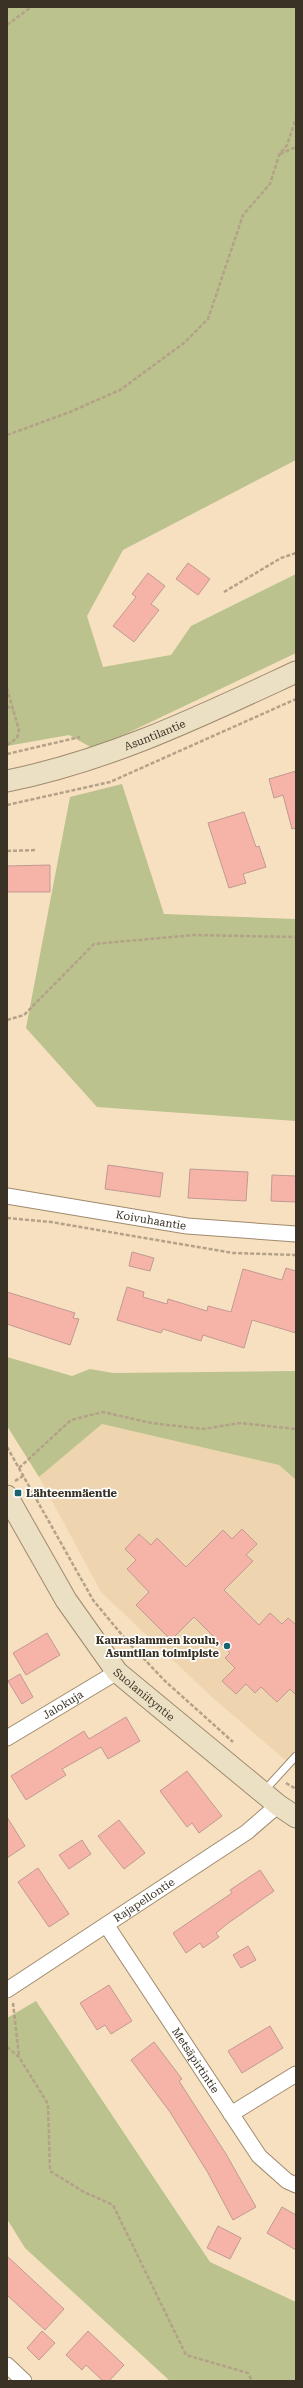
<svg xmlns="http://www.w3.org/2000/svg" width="303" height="2388" font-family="'Roboto Serif',serif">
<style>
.built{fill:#efd5af}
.green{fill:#bbc28d}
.building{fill:#f6b4a9;stroke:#c19993}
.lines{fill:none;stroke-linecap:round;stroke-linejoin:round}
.lane-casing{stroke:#9f8a6d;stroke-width:9}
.street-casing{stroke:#9f8a6d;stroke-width:17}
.secondary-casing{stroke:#9f8a6d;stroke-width:23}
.path{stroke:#b3a188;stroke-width:2.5;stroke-dasharray:4 2;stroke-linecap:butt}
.lane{stroke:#fff;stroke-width:7}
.street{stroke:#fff;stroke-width:15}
.secondary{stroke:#ece0c4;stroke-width:21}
.poi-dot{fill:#17636f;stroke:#fff;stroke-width:1.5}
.labels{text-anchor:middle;stroke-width:3.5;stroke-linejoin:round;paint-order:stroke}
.street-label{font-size:11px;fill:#3a3225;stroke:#fff}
.poi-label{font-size:11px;font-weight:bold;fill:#3a3225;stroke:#fff;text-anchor:start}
</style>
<rect width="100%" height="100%" fill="#f7e0c0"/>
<path class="built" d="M102 1424 279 1465 296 1480V1769L215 1700 101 1592 39 1477Z"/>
<path class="green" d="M7 7H296V460L123 550 87 616 103 667 171 655 191 626 296 574V653L94 749 69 735 7 746Z
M122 784 164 914 296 919V1121L97 1107 26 1028 70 797Z
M7 1357 72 1376 90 1369 113 1373 296 1371V1480L279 1465 102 1424 39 1477 7 1426Z
M36 2001 210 2262 296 2302V2381H170L25 2248 7 2219V2018Z"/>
<path class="building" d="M188 563 210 579 198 595 176 579Z
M148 573 165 586 151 604 159 610 134 642 113 626 136 597 132 594Z
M296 771V828L292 829 283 795 274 798 269 779Z
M244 812 256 847 259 846 266 867 243 874 246 883 229 888 208 823Z
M50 865V892H7V866Z
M108 1165 163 1173 160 1197 105 1189Z
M190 1169 248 1172 246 1201 188 1198Z
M272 1175 296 1176V1202L271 1201Z
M132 1252 154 1258 150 1271 129 1266Z
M286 1268 296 1271V1333L252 1320 244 1348 203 1335 201 1341 163 1329 161 1333 117 1320 127 1287 144 1292 143 1297 167 1304 168 1299 207 1311 208 1306 231 1312 243 1269 282 1280Z
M7 1292 75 1313 73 1318 79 1319 70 1345 7 1324Z
M242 1529 257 1544 246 1555 253 1561 224 1590 259 1625 270 1613 282 1624 288 1618 296 1625V1695L290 1689 277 1702 261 1687 255 1693 246 1684 236 1694 222 1681 235 1668 225 1658 230 1653 194 1617 171 1640 136 1605 149 1592 127 1569 136 1560 125 1549 139 1534 151 1545 157 1538 186 1567 223 1530 232 1539Z
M47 1633 60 1655 26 1675 13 1653Z
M20 1674 33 1697 22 1704 8 1681Z
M126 1717 140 1741 108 1759 101 1747 62 1769 66 1775 26 1800 11 1776 84 1731 89 1739Z
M187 1771 222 1816 199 1833 192 1823 187 1827 160 1791Z
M7 1817 25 1846 7 1858Z
M119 1820 145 1853 124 1869 98 1836Z
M82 1840 91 1854 69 1869 59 1855Z
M38 1868 69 1914 49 1927 18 1882Z
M260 1870 274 1891 227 1924 216 1933 219 1937 203 1948 200 1943 186 1953 173 1933 232 1893 230 1890Z
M248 1946 256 1960 241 1968 233 1955Z
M109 1985 132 2021 111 2034 105 2025 97 2030 80 2003Z
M270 2026 283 2048 242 2073 228 2051Z
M154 2042 182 2079 179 2081 226 2154 256 2207 233 2220 208 2173 170 2112 131 2060Z
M282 2207 296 2215V2250L267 2233Z
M218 2226 241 2238 230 2259 207 2248Z
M7 2256 64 2309 45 2330 7 2295Z
M42 2331 55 2343 39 2360 27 2348Z
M88 2331 124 2365 109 2381H103L86 2365 82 2370 66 2355Z"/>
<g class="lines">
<defs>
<path id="lane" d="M264 1791 296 1756"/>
<g id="street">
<path id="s1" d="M7 1196 187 1226 296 1234"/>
<path id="s2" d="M7 1738 117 1672"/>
<path id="s3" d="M107 1926 259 2156 287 2181 296 2185"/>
<path id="s4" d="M7 1990 247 1832 278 1805"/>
<path d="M231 2114 296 2074"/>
<path d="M7 2365 24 2381"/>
</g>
<g id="secondary">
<path id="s5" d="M7 781C111 760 201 716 296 672"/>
<path id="s6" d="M7 1496 66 1600 117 1672 278 1805 296 1817"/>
</g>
</defs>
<use href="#lane" class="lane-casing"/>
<use href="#street" class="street-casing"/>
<use href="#secondary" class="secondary-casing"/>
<path class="path" d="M7 25 31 7
M280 154 296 147
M7 435 70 412 120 390 184 343 208 319 243 215 270 184 279 155 287 145 296 118
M224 592 281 558 296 553
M7 688 19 730 17 738 7 745
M7 706 13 710
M7 754 80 737
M7 805 110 782 296 699
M7 851 37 850
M7 1020 24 1015 94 944 194 935 296 937
M7 1218 51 1222 233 1253 296 1255
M7 1447 93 1600 127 1641 165 1681 233 1742
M19 1468 71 1420 103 1412 151 1423 203 1429 240 1423 296 1429
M15 1481 23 1476
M286 1783 296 1789
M13 2003 19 2056
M7 2047 19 2057 48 2104 50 2171 84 2192 113 2205 186 2355 248 2373 252 2381"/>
<use href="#lane" class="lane"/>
<use href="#street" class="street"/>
<use href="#secondary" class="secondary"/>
</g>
<g class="poi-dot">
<rect x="14" y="1489" width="8" height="8" rx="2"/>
<circle cx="227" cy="1646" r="4"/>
</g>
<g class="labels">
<g class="street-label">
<text dy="4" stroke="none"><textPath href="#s5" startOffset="155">Asuntilantie</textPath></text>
<text dy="4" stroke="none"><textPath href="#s1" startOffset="146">Koivuhaantie</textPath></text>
<text dy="4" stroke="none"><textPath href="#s6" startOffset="243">Suolaniityntie</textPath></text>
<text dy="4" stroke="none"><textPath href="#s2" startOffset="65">Jalokuja</textPath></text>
<text dy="4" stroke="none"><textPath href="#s4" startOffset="164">Rajapellontie</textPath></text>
<text dy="4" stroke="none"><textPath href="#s3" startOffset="161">Metsäpirtintie</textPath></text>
</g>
<g class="poi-label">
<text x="26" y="1497">Lähteenmäentie</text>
<text x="219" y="1644" text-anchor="end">Kauraslammen koulu,<tspan x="219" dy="13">Asuntilan toimipiste</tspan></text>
</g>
</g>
<rect width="303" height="2388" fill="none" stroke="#3a3225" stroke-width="16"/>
</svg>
